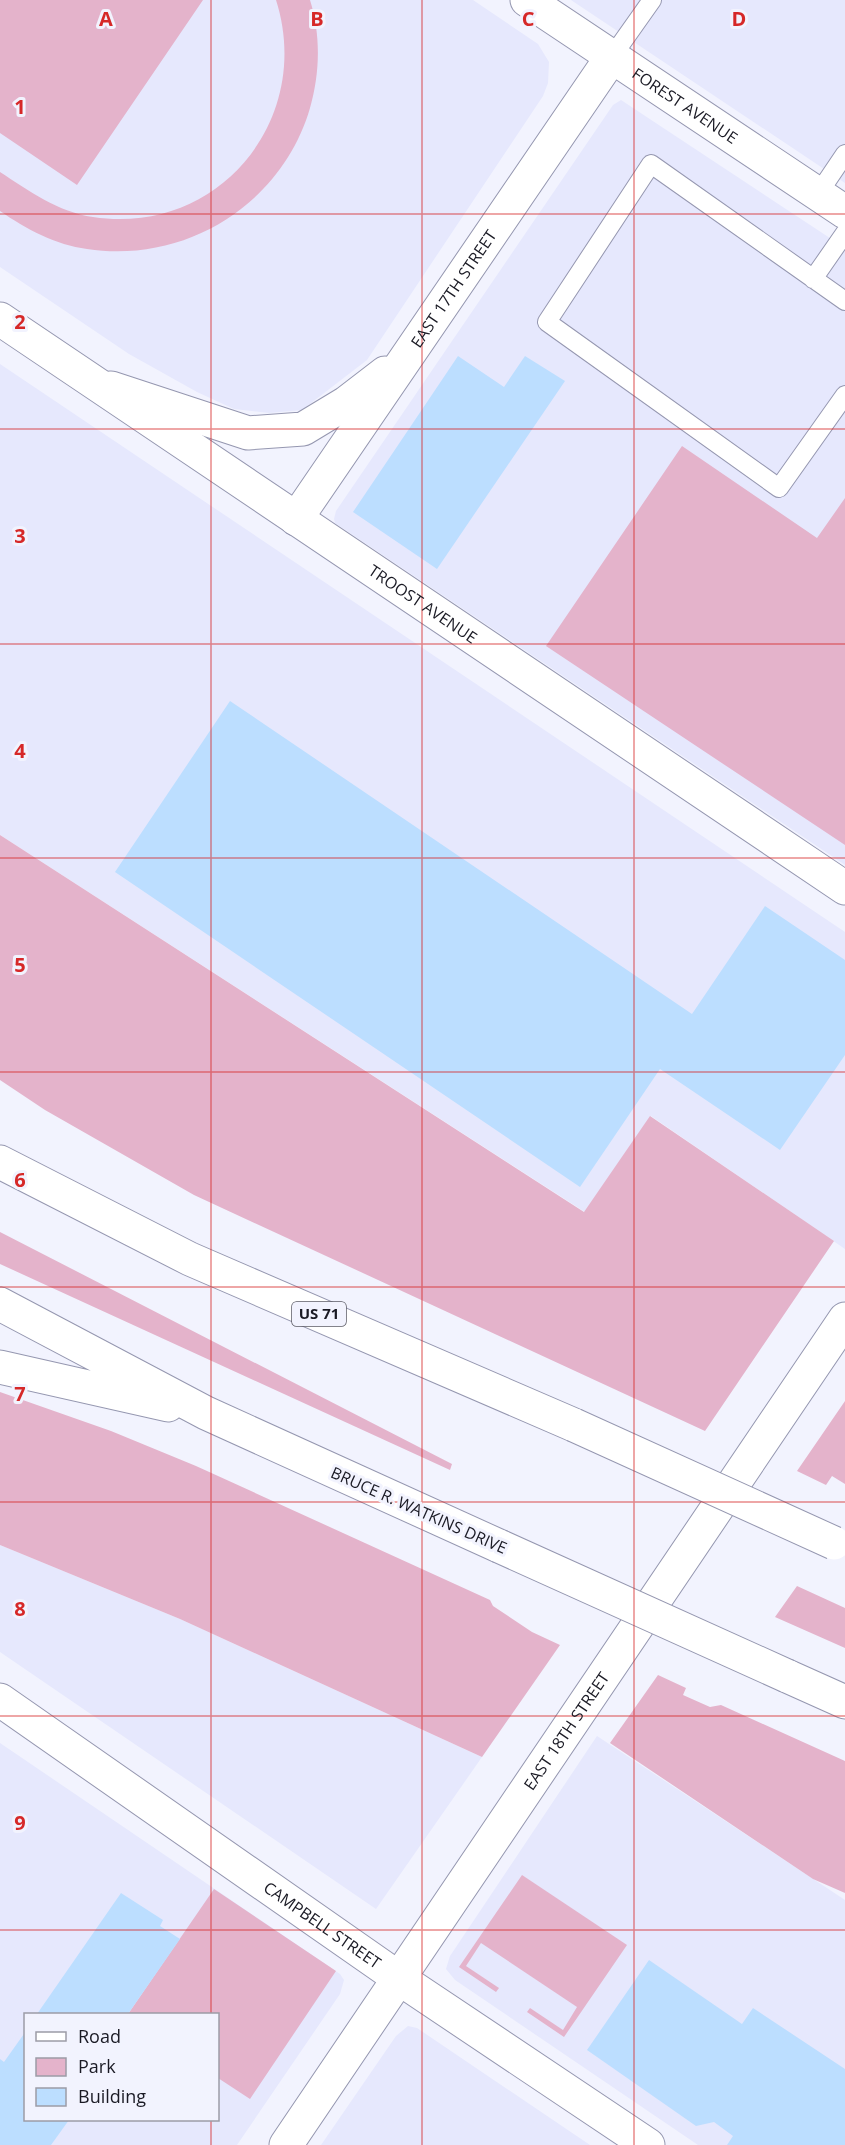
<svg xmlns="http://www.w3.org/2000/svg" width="845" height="2145" font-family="'Open Sans',sans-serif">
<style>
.built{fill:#e6e8fd;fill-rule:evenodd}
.green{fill:#e4b3cb}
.building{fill:#bcdeff}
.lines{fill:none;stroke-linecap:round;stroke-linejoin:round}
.service-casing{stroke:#9597b0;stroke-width:20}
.minor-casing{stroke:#9597b0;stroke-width:35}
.secondary-casing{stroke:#9597b0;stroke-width:35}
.motorway-casing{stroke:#9597b0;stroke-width:35}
.service{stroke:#fff;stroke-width:18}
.minor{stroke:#fff;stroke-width:33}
.secondary{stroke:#fff;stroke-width:33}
.motorway{stroke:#fff;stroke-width:33}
.motorway-bridge-casing{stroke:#9597b0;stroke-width:35;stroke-linecap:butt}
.motorway-bridge{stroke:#fff;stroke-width:33}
.grid{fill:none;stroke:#d62828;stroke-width:1.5;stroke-opacity:0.55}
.labels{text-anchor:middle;stroke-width:6;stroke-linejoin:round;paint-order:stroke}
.shield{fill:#f2f3fe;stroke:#5b5b65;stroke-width:1.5}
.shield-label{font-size:15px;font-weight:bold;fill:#1a1a24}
.street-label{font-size:16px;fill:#1a1a24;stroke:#f2f3fe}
.grid-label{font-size:20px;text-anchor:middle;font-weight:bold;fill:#d62828;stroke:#f2f3fe;stroke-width:6;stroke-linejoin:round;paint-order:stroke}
</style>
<rect width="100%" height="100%" fill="#f2f3fe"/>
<path class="built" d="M0 0H473L538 44 549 62 548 83 543 96 367 360 302 410 269 413 234 409 197 392 129 354 0 267Z
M571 0H845V183Z
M621 100 845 248V865L335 523 334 519 336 511 613 105Z
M0 364 845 932V1249L651 1116 585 1212 0 835Z
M0 1545 180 1619 482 1757 376 1909 0 1652Z
M597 1736 845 1900V2145H698L455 1980 446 1969 450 1956Z
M0 1743 340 1974 344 1980 340 1994 237 2145H0ZM26 2014H218V2120H26Z
M408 2026 417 2028 590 2145H321L396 2036Z"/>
<path class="green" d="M0 0H203L77 185 0 133Z
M276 0H310C321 35 320 73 310 108 282 204 186 264 87 249 56 245 26 229 0 211V172C29 191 58 212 93 217 219 236 314 119 276 0Z
M682 446 817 538 845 498V845L546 646Z
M0 835 584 1212 650 1116 834 1241 705 1431 194 1195 45 1110 0 1080Z
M0 1232 452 1464 450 1470 0 1264Z
M0 1392 111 1431 196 1466 490 1600 493 1606 532 1632 560 1645 482 1757 180 1619 0 1545Z
M845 1401V1484L832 1476 826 1485 797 1471Z
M797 1586 845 1608V1648L775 1617Z
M658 1675 686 1688 683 1695 710 1707 721 1705 845 1761V1893L813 1879 610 1743Z
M522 1875 627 1945 564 2037 527 2012 530 2008 563 2030 577 2007 481 1943 466 1966 499 1988 496 1992 459 1967Z
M214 1889 336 1971 250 2099 218 2078V2014H128Z"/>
<path class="building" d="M458 356 504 387 525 356 565 381 437 569 353 512Z
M230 701 692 1014 765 906 845 960V1055L780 1150 660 1069 580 1187 115 872Z
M121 1893 163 1920 160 1926 180 1939 128 2014H37Z
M649 1960 742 2024 753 2008 845 2069V2145H727L733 2136 714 2122 696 2126 587 2050Z
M26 2031V2120H69L51 2145H0V2059L4 2062Z"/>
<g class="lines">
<defs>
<path id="service" d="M611 58 652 0
M818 194 845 154
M813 279 845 233
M845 301 651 164 547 322 779 488 845 395"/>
<g id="minor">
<path id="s1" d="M527 0 845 212"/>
<path d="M111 388 248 433 303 429 346 403 385 373"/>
<path id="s2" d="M296 519 611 58"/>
<path id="s3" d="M0 1700 400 1979 648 2145"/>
</g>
<g id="secondary">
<path id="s4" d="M0 319 845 888"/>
<path id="s5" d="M286 2145 845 1319"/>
</g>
<path id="motorway" d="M0 1162 190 1259 574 1425
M0 1304 206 1413 499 1546
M0 1367 168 1405
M787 1676 845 1702"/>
</defs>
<use href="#service" class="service-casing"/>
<use href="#minor" class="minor-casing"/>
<use href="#secondary" class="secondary-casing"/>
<use href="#motorway" class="motorway-casing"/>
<use href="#service" class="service"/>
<use href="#minor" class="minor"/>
<use href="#secondary" class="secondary"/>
<use href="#motorway" class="motorway"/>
<defs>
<path id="motorway-bridge" d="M574 1425 834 1543
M499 1546 787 1676"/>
</defs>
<use href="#motorway-bridge" class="motorway-bridge-casing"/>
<use href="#motorway-bridge" class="motorway-bridge"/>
</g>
<path class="grid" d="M211 0V2014M422 0V2145M634 0V2145M0 214H845M0 429H845M0 644H845M0 858H845M0 1072H845M0 1287H845M0 1502H845M0 1716H845M0 1930H845M211 2120V2145"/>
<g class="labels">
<rect class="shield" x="292" y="1302" width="54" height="24" rx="4.5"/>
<g class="shield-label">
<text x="319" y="1319">US 71</text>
</g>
<g class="street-label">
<text dy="6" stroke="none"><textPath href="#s1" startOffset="190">FOREST AVENUE</textPath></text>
<text dy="6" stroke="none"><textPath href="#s2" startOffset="279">EAST 17TH STREET</textPath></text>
<text dy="6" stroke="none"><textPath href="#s4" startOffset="510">TROOST AVENUE</textPath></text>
<text transform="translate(419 1510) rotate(24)" y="6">BRUCE R. WATKINS DRIVE</text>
<text dy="6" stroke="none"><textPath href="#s5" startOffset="500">EAST 18TH STREET</textPath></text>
<text dy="6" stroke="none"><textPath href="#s3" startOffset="393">CAMPBELL STREET</textPath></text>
</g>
</g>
<g class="grid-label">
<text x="106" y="26">A</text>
<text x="317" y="26">B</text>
<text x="528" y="26">C</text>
<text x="739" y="26">D</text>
<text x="20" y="114">1</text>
<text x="20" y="329">2</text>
<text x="20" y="543">3</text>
<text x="20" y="758">4</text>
<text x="20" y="972">5</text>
<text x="20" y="1187">6</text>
<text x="20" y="1401">7</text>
<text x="20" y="1616">8</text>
<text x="20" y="1830">9</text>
</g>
<rect x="24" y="2013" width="195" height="108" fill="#f2f3fe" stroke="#9c9ca7" stroke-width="1.5"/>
<rect x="36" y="2032" width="30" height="9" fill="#ffffff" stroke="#9c9ca7" stroke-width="1.5"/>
<text x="78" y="2043" font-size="18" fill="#1a1a24">Road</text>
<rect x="36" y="2058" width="30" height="18" fill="#e4b3cb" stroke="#9c9ca7" stroke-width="1.5"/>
<text x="78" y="2073" font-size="18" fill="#1a1a24">Park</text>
<rect x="36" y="2088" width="30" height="18" fill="#bcdeff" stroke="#9c9ca7" stroke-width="1.5"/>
<text x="78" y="2103" font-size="18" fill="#1a1a24">Building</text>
</svg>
